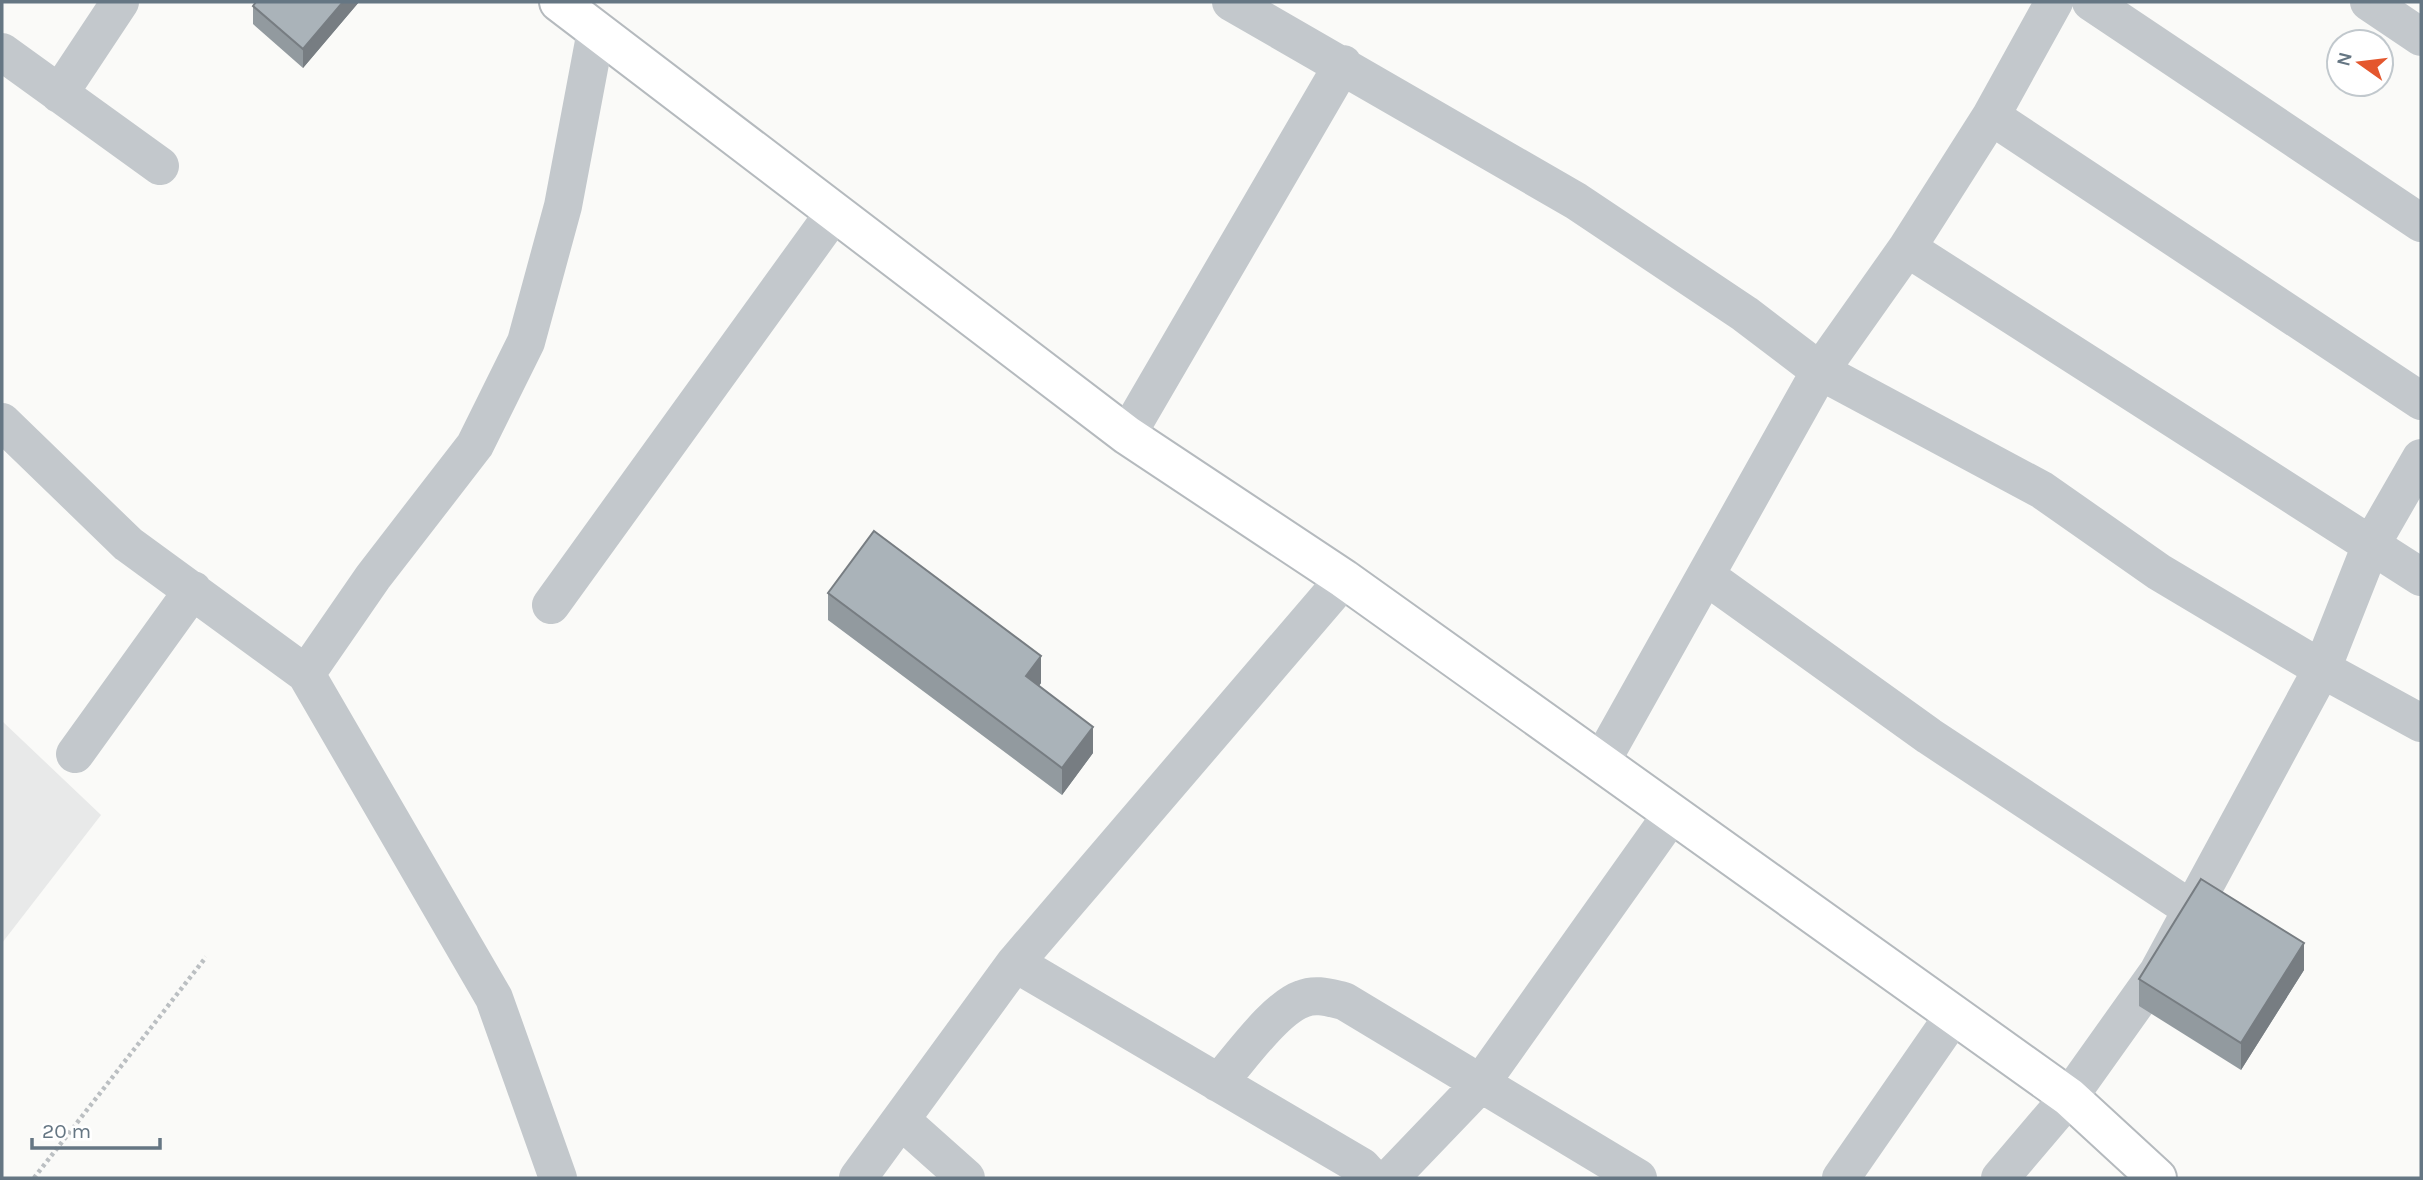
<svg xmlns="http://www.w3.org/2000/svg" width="2423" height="1180" font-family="Karla,sans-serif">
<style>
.built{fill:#e8e9e9}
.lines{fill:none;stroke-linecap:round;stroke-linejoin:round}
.major-casing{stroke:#b5babe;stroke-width:42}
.path{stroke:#bbbfc2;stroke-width:4.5;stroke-dasharray:3.5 3.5;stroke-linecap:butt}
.minor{stroke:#c3c8cc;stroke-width:38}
.major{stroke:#fff;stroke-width:38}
.wall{fill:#929a9f}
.shaded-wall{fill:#777d82}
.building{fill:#aab3b9;stroke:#777d82;stroke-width:2}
</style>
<rect width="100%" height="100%" fill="#fafaf8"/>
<path class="built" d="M2 721 101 815 2 943Z"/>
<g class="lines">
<defs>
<path id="major" d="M559 2 1127 435 1344 579 2069 1097 2157 1178"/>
</defs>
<use href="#major" class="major-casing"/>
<path class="path" d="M34 1178 206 957"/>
<path class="minor" d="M1231 2 1576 201 1745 314 1820 371 2042 490 2159 572 2322 669 2421 723
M2091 2 2421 223
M2369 2 2421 37
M2 52 160 166
M59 94 120 2
M1991 116 2421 401
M1907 248 2421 577
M2 422 128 544 306 674 494 998 558 1178
M1127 435 1343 64
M1706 576 1929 736 2191 909
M551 605 834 213
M306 674 373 577 475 445 526 342 563 206 596 31
M75 754 193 590
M1601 762 1820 371 1907 248 1991 116 2054 2
M1015 963 1362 1167 1372 1178
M1218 1083C1239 1060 1274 1009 1302 999 1316 993 1330 998 1344 1001L1638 1178
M902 1121 966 1178
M858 1178 1015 963 1344 579
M1390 1178 1481 1083 1672 814
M1841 1178 1954 1015
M2000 1178 2069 1097 2158 972 2322 669 2371 545 2421 458"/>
<use href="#major" class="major"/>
</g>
<path class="wall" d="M359 2 303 68 253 24V6Z
M828 593 1041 683 1039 686 1093 753 1062 795 828 620Z
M2304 970 2241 1070 2139 1006V979Z"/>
<path class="shaded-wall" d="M343 2H359L303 68V49Z
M1041 656V683L1026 703V676Z
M1093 727V753L1062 795V768Z
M2304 943V970L2241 1070V1043Z"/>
<path class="building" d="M256 2H343L303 49 253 6Z
M874 531 1041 656 1026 676 1093 727 1062 768 828 593Z
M2201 879 2304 943 2241 1043 2139 979Z"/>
<rect width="2423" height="1180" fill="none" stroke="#657683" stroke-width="7"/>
<g transform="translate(2360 63) rotate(284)"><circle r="33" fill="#ffffff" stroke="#c1c8cd" stroke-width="2"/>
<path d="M0-5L12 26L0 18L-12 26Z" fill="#e4572e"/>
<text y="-10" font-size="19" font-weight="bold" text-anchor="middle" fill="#657683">N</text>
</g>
<path d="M32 1138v10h128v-10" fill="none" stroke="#657683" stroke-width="3.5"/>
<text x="42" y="1138" font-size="21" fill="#657683" stroke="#ffffff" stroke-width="5" paint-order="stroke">20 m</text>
</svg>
